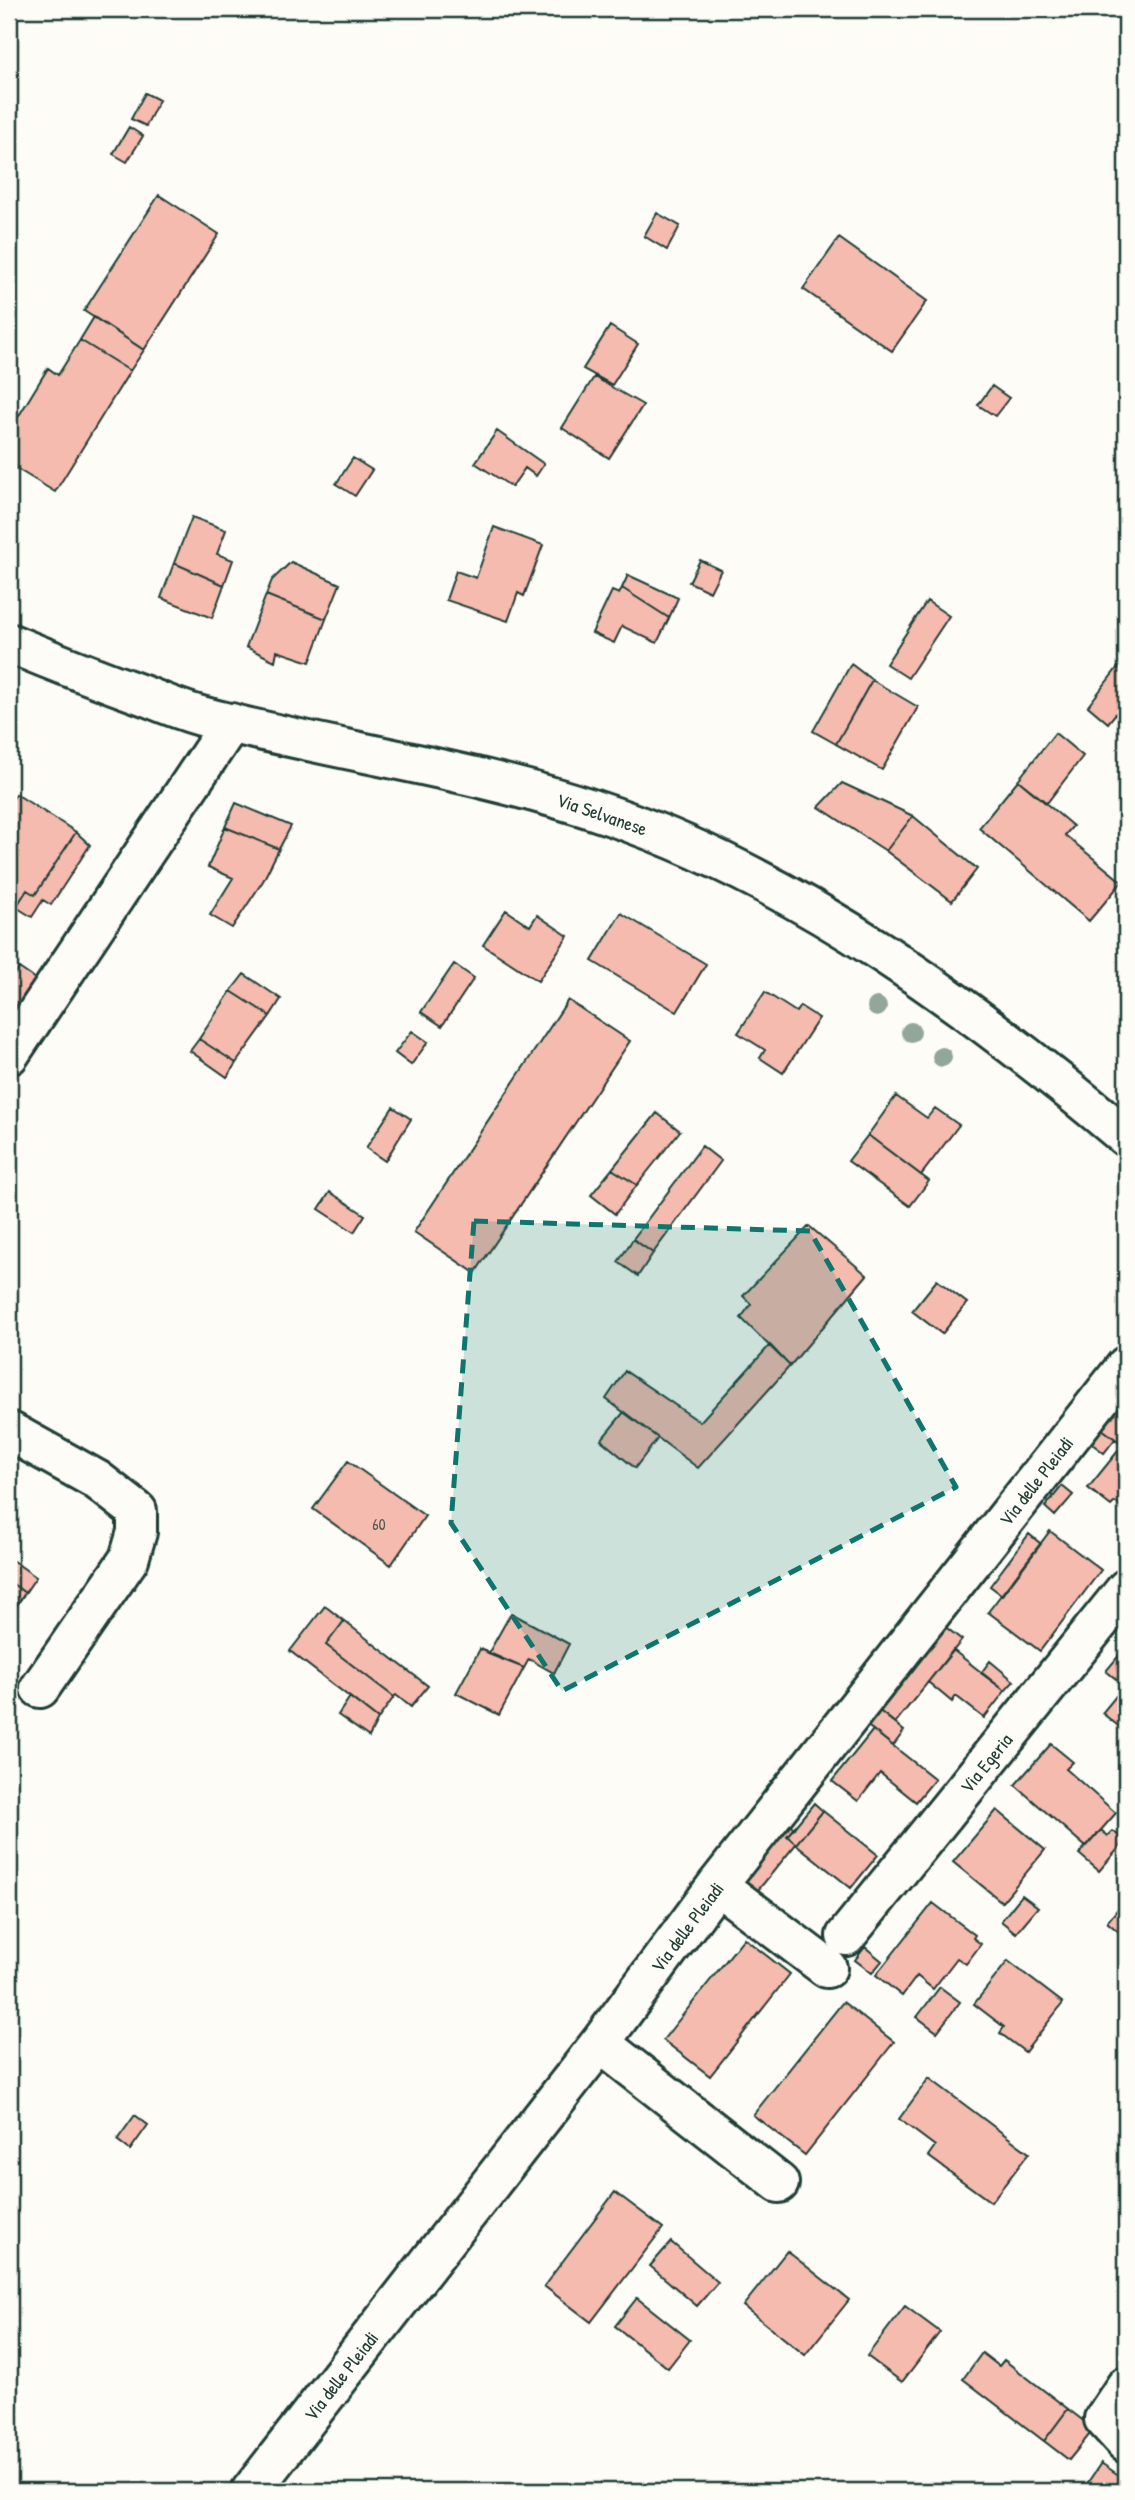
<svg xmlns="http://www.w3.org/2000/svg" width="1135" height="2500" font-family="'Patrick Hand',sans-serif">
<style>
.building{fill:#f5bbaf;stroke:#1f3d34;stroke-width:2}
.lines{fill:none;stroke-linecap:round;stroke-linejoin:round}
.minor-casing{stroke:#1f3d34;stroke-width:44}
.minor{stroke:#fdfcf7;stroke-width:38}
.tree{fill:#92a69a}
.marked{fill:#0f766e;fill-opacity:0.2;stroke:#0f766e;stroke-width:5;stroke-dasharray:14 9;stroke-linejoin:round}
.labels{text-anchor:middle;stroke-width:5;stroke-linejoin:round;paint-order:stroke}
.number-label{font-size:16px;fill:#545c53}
.street-label{font-size:19px;fill:#1f3d34;stroke:#fdfcf7}
</style>
<rect width="100%" height="100%" fill="#fdfcf7"/>
<filter id="ink" filterUnits="userSpaceOnUse"><feTurbulence type="fractalNoise" baseFrequency=".0143" numOctaves="2"/><feDisplacementMap in="SourceGraphic" scale="14" xChannelSelector="R" yChannelSelector="G"/><feConvolveMatrix kernelMatrix="1 2 1 2 8 2 1 2 1" color-interpolation-filters="sRGB"/></filter>
<g filter="url(#ink)">
<path class="building" d="M145 93 159 100 146 126 131 119Z
M129 127 143 136 127 162 113 154Z
M159 195 219 234 144 350 84 311Z
M657 213 680 226 667 250 644 236Z
M839 238 927 301 892 351 803 289Z
M94 317 144 350 130 371 80 340Z
M610 326 638 344 612 385 583 369Z
M80 340 130 371 55 492 9 464V432L48 368 58 375Z
M594 377 643 405 609 458 562 428Z
M992 386 1009 398 995 416 978 405Z
M497 431 544 464 536 476 525 468 512 487 475 463Z
M353 458 372 470 355 496 336 484Z
M192 517 226 530 217 554 233 560 224 585 174 563Z
M494 527 543 545 524 596 518 593 508 621 446 600 456 571 476 578Z
M700 560 721 570 710 592 689 582Z
M291 562 340 584 326 619 266 595 272 580Z
M174 563 224 585 212 618 161 598Z
M628 575 678 598 669 618 622 588Z
M622 588 669 618 657 643 622 626 614 643 592 633 612 591 619 594Z
M266 595 326 619 310 662 277 651 275 661 246 647Z
M927 601 949 616 908 678 886 664Z
M851 664 872 680 836 744 813 731Z
M1118 667 1126 674V701L1108 723 1088 706Z
M872 680 918 707 882 770 836 744Z
M1055 733 1083 756 1047 803 1018 780Z
M1018 780 1073 826 1065 835 1122 882 1089 921 979 828Z
M842 783 913 816 886 851 819 807Z
M16 794 76 832 35 895 27 890 9 918V805Z
M236 803 291 826 279 849 225 827Z
M913 816 977 869 952 901 886 851Z
M225 827 279 849 263 881 232 928 210 915 233 878 208 867Z
M76 832 90 845 51 905 43 900 32 917 16 907 27 890 35 895Z
M506 910 530 926 537 915 568 936 538 981 483 945Z
M621 913 706 964 677 1012 592 961Z
M454 964 474 978 442 1026 421 1012Z
M19 968 41 983 9 1030V983Z
M244 974 281 999 270 1016 231 991Z
M231 991 270 1016 236 1063 199 1039Z
M765 992 796 1012 800 1006 819 1018 783 1073 760 1058 765 1050 738 1033Z
M568 1000 630 1041 475 1273 414 1232Z
M412 1031 428 1042 411 1065 395 1053Z
M199 1039 236 1063 227 1077 190 1051Z
M896 1096 927 1118 935 1108 959 1125 921 1175 868 1135Z
M393 1107 411 1119 385 1161 366 1148Z
M657 1113 680 1131 637 1185 612 1169Z
M868 1135 929 1181 910 1206 848 1161Z
M702 1146 721 1161 653 1253 633 1239Z
M612 1169 637 1185 615 1214 591 1195Z
M330 1192 365 1215 354 1232 319 1209Z
M809 1226 867 1275 790 1366 741 1318 751 1304 743 1296Z
M633 1239 653 1253 638 1276 618 1262Z
M937 1280 967 1303 942 1334 912 1311Z
M770 1345 790 1366 698 1468 606 1399 625 1371 700 1422Z
M1123 1402 1126 1404 1125 1446 1102 1429Z
M624 1412 658 1438 635 1468 601 1440Z
M1102 1429 1115 1439 1104 1453 1091 1443Z
M1118 1451 1126 1457V1511L1115 1502 1111 1506 1088 1488Z
M348 1461 425 1516 391 1565 313 1509Z
M1062 1486 1073 1495 1055 1516 1045 1507Z
M1050 1531 1101 1570 1040 1651 988 1612Z
M1029 1534 1041 1544 1002 1595 990 1586Z
M9 1558 36 1577 25 1593 9 1581Z
M9 1581 25 1593 9 1617Z
M325 1606 344 1621 326 1645 394 1697 378 1719 290 1651Z
M511 1613 569 1644 554 1673 529 1659 524 1668 488 1654Z
M344 1621 428 1686 411 1707 396 1695 394 1697 326 1645Z
M943 1625 962 1640 895 1723 876 1708Z
M1126 1647V1687L1106 1671Z
M480 1649 524 1668 499 1715 456 1693Z
M953 1650 1005 1691 984 1718 956 1696 952 1702 928 1682Z
M990 1661 1014 1681 1005 1691 981 1673Z
M1121 1690 1126 1694V1732L1102 1713Z
M350 1697 378 1719 369 1737 338 1715Z
M876 1708 904 1731 893 1746 864 1723Z
M873 1730 935 1779 916 1802 880 1773 858 1801 832 1781Z
M1051 1744 1073 1762 1066 1769 1116 1813 1086 1847 1015 1785Z
M814 1803 823 1811 796 1844 787 1836Z
M997 1810 1045 1850 1002 1902 953 1862Z
M823 1811 878 1855 851 1888 796 1844Z
M786 1821 794 1828 787 1836 796 1844 754 1895 738 1882Z
M1101 1830 1108 1836 1113 1831 1125 1841 1099 1871 1079 1854Z
M1022 1895 1038 1907 1016 1933 1001 1921Z
M933 1903 975 1935 973 1938 981 1944 966 1964 957 1958 933 1989 917 1976 902 1996 876 1975Z
M1122 1904 1126 1906V1923L1119 1932 1107 1922Z
M744 1938 790 1974 710 2076 663 2040Z
M865 1947 882 1961 872 1973 855 1960Z
M1008 1961 1063 2003 1025 2052 1000 2033 1004 2027 974 2004Z
M940 1987 960 2002 937 2032 917 2017Z
M843 2002 894 2042 805 2155 753 2115Z
M929 2078 1029 2153 991 2202 928 2156 935 2146 899 2119Z
M135 2115 148 2125 130 2150 117 2140Z
M615 2192 663 2228 591 2322 544 2286Z
M671 2242 718 2282 697 2306 650 2266Z
M787 2251 849 2300 805 2355 743 2306Z
M637 2298 690 2340 668 2368 615 2326Z
M905 2306 940 2332 902 2382 867 2356Z
M982 2353 999 2366 1004 2360 1068 2409 1044 2441 963 2379Z
M1068 2409 1094 2429 1069 2460 1044 2441Z
M1101 2463 1126 2480V2491H1082Z"/>
<g class="lines">
<defs>
<path id="minor" d="M9 643C55 662 101 680 148 697 165 704 183 711 201 716 338 752 478 769 612 816 802 882 974 1009 1126 1137
M9 1055 231 723
M9 1431 97 1480 137 1511V1532L129 1559 40 1688
M717 1885 827 1968
M846 1936 1126 1589
M600 2043 779 2183
M1126 2386 1104 2419 1126 2443
M251 2491 600 2043 717 1885 1126 1366"/>
</defs>
<use href="#minor" class="minor-casing"/>
<use href="#minor" class="minor"/>
</g>
<g class="tree">
<circle cx="877" cy="1007" r="10"/>
<circle cx="911" cy="1032" r="10"/>
<circle cx="942" cy="1057" r="10"/>
</g>
</g>
<path class="marked" d="M474 1221 810 1231 956 1487 562 1691 451 1523Z"/>
<g class="labels">
<g class="number-label">
<text x="379" y="1530">60</text>
</g>
<g class="street-label">
<text transform="translate(602 814) rotate(19)" y="7">Via Selvanese</text>
<text transform="translate(1036 1481) rotate(-52)" y="7">Via delle Pleiadi</text>
<text transform="translate(986 1763) rotate(-51)" y="7">Via Egeria</text>
<text transform="translate(687 1927) rotate(-53)" y="7">Via delle Pleiadi</text>
<text transform="translate(341 2376) rotate(-52)" y="7">Via delle Pleiadi</text>
</g>
</g>
<rect width="1135" height="2500" fill="none" stroke="#fdfcf7" stroke-width="35"/>
<rect x="18" y="18" width="1100" height="2465" fill="none" stroke="#1f3d34" stroke-width="2.5" filter="url(#ink)"/>
</svg>
